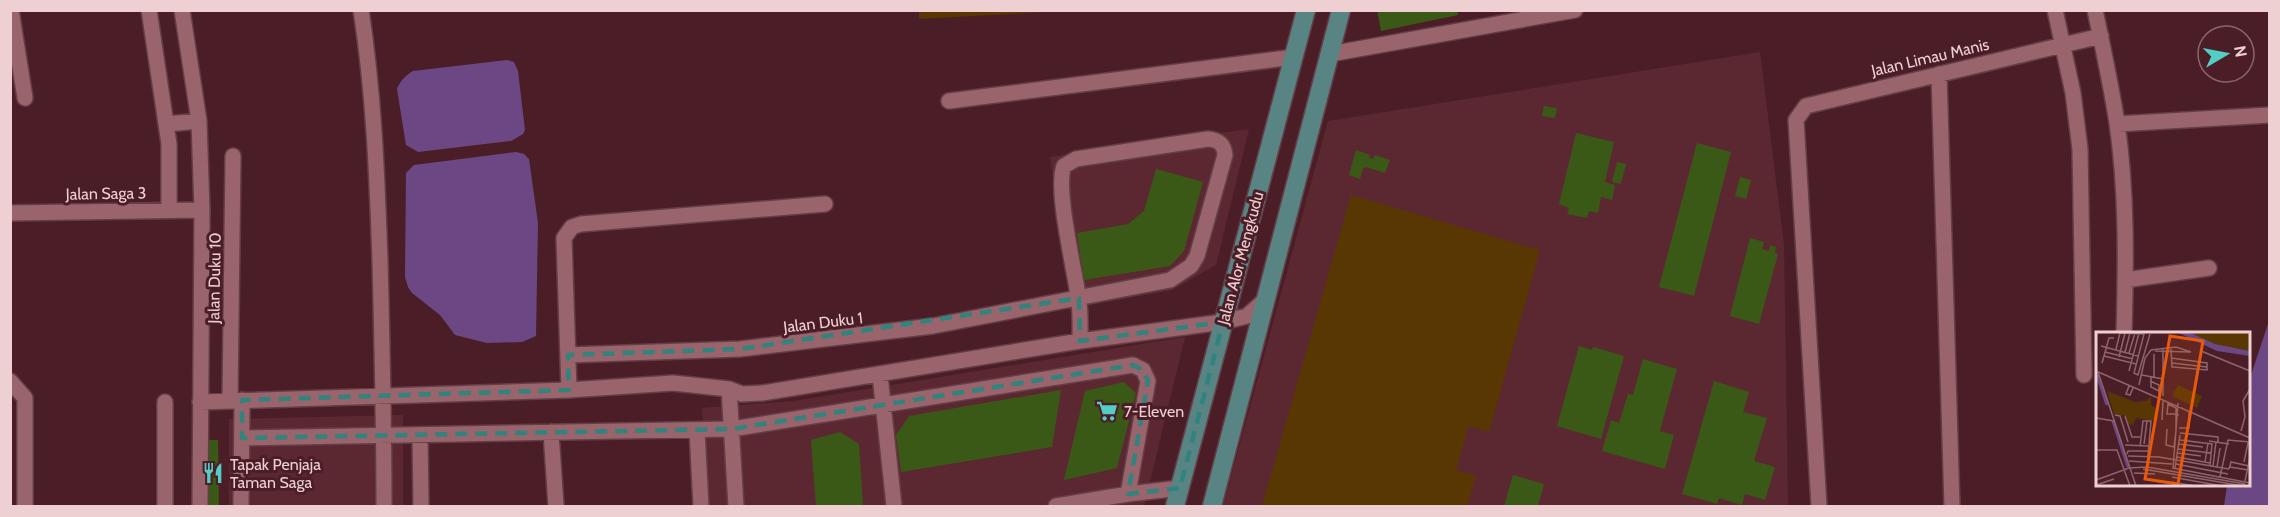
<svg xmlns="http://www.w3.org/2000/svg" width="2280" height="517" font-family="Cabin,sans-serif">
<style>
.built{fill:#5b2832}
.green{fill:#583703}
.water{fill:#6b4883}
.building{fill:#3b5916}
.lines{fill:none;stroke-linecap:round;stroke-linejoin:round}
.minor-casing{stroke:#643e46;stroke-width:18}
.major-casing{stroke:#643e46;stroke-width:21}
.minor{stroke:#99646b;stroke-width:15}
.major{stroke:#598484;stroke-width:18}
.marked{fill:none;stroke:#30847d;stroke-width:4.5;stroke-dasharray:12 8;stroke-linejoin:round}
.labels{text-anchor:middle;stroke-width:6;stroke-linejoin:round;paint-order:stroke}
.street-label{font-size:16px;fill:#eed0d3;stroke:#4b1e27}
.poi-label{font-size:16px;fill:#eed0d3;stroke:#4b1e27;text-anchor:start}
.inset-river{fill:none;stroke:#6b4883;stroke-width:3}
.inset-road{fill:none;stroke:#8c656c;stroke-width:1.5}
.view{fill:#e8590c;fill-opacity:0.15;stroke:#e8590c;stroke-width:3}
.inset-edge{fill:none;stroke:#eed0d3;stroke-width:3}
</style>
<rect width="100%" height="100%" fill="#4b1e27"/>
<path class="built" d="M1760 52 1784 245 1788 506H1223L1328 121Z
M1249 129 1216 265 1172 290 1074 308 1050 157Z
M1185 337 1144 506H709L702 408 794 401Z
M403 415V506H229V419Z"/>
<path class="green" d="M919 10H1063V11L919 19Z
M1351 195 1540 250 1489 432 1469 426 1456 470 1476 476 1467 506H1262Z"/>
<path class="water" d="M507 60 514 62 518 71 525 130 523 134 511 141 418 152 406 145 397 89C400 81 406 75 413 71Z
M516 152 524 154 529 159 538 223 536 336 522 342 487 343 455 335 440 315 412 293 408 287 405 277 406 173 414 165Z
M2269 321V506H2224L2227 486H2248L2249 381Z"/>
<path class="building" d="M1377 10H1457L1458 15 1381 31Z
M1544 106 1557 108 1555 118 1542 116Z
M1576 133 1614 142 1605 182 1615 185 1612 200 1601 197 1598 213 1589 211 1587 218 1567 214 1569 208 1559 204Z
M1697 143 1731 152 1694 296 1659 287Z
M1356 150 1370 155 1369 158 1373 159 1375 155 1390 160 1385 173 1366 167 1363 168 1360 179 1349 175Z
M1617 162 1626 164 1621 184 1612 182Z
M1156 169 1203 182 1184 251 1170 266 1084 280 1077 233 1128 224 1144 211Z
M1740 177 1751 180 1746 199 1735 196Z
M1750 238 1764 242 1762 249 1769 251 1770 245 1776 247 1775 253 1778 254 1759 324 1730 316Z
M1579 346 1592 350 1593 347 1624 356 1601 439 1557 426Z
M1643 359 1677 369 1660 431 1674 435 1665 469 1602 451 1611 420 1619 423 1628 394 1633 395Z
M1714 381 1749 392 1743 412 1767 418 1754 461 1775 467 1765 500 1745 494 1742 505 1719 498 1717 504 1682 494Z
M1124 382 1136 393 1117 468 1064 480 1085 391Z
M1061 390 1052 447 901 472 896 435 909 416Z
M840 432 859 444 863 506H816L811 440Z
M206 440H218L219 506H207Z
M1513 475 1544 484 1538 506H1504Z"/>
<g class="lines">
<defs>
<path id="minor" d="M11 10 25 98
M149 10 169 144V210
M182 10 199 121 202 210 200 506
M361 10C374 94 377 176 380 260 382 342 384 424 384 506
M2055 10 2073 93 2080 149 2084 375
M2095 10C2103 48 2111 85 2117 123 2127 192 2126 264 2124 334
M1330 54 1575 10
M1939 74 1952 506
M949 101 1294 57
M167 124 199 121
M2117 124 2270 115
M10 213 202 210
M2125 280 2209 268
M568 355 740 349 933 326 1170 280 1191 266 1197 256 1225 155C1224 144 1219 140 1208 139L1076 159 1064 166C1055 188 1074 267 1078 295 1081 310 1080 326 1080 341
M880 375 894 506
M10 381 25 398V506
M729 389 736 506
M569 390 564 238 572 227 581 224 825 204
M230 401 233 156
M200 402 569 390 673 383 729 389 742 394 762 393 1080 341 1223 322 1247 316 1266 299
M697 430 701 506
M551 432 556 506
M420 435 421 506
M242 438 732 429 1133 365 1143 370 1148 381 1128 494
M165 506V402
M241 506 242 400
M1056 506 1128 494 1180 488
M1819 506 1796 120 1806 106 2101 36"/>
<path id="major" d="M1175 506 1306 10
M1212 506 1341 10"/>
</defs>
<use href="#minor" class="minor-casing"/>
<use href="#major" class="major-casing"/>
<use href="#minor" class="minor"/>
<use href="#major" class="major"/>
</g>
<path class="marked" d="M1079 298 1080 341 1223 322 1180 488 1128 494 1148 381 1143 370 1133 365 732 429 242 438V400L569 390 568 355 740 349Z"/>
<defs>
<symbol id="supermarket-bare" viewBox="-9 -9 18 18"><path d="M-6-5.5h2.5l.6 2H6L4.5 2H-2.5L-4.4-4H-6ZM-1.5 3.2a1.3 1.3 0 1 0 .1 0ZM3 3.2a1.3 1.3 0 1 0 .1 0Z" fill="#54cdc7" stroke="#4b1e27" stroke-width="2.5" paint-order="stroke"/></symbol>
<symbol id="restaurant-bare" viewBox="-9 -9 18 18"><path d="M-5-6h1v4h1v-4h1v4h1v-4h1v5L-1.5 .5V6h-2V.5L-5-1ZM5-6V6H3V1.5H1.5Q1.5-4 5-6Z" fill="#54cdc7" stroke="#4b1e27" stroke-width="2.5" paint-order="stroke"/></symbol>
</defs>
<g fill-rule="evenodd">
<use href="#supermarket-bare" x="1092" y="396" width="30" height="30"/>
<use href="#restaurant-bare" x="198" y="458" width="30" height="30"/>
</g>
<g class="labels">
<g class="street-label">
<text transform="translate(1930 57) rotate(-13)" y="6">Jalan Limau Manis</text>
<text transform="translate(106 193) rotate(-1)" y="6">Jalan Saga 3</text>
<text transform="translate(1240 258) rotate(-75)" y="6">Jalan Alor Mengkudu</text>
<text transform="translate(214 278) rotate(-89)" y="6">Jalan Duku 10</text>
<text transform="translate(823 322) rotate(-7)" y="6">Jalan Duku 1</text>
</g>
<g class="poi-label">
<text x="1124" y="417">7-Eleven</text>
<text x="230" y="470">Tapak Penjaja<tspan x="230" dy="18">Taman Saga</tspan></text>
</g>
</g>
<g transform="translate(2096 332)">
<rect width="154" height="154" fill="#4b1e27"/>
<path d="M95 1H154V19L119 12ZM82 53 106 64 101 76 76 64ZM11 59 39 70 50 69 55 64V73L62 77 61 89 40 86 37 93 32 92 30 84 18 82Z" fill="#583703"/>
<path d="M83 1H95L119 12 154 19V24L121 19Z" fill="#6b4883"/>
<path class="inset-river" d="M1 43 11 73M17 89 32 135"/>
<path class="inset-road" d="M5 14 42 24M75 15V18L76 35H77L111 38V31L75 26M20 17 24 1 48 2 38 41 42 43 54 2M67 17V64M59 19 94 20M105 19 154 39M9 20 37 27M29 20 34 1M33 21 39 1M58 22V45M8 24 40 32M23 25 29 1M6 31 13 6H18M76 31 111 35M0 39 154 106M33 39 43 1M2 40 40 154M46 43 67 47M55 45V55L63 59M54 49 63 53V62M43 53 49 26 55 18 80 15 95 20M33 54 30 62 34 63 37 56M19 83 24 84 32 110M29 84 36 105H44M0 86 18 89M66 88 67 69M83 96H93V80M71 97 70 113 78 115M145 99 149 85 147 69 154 57M84 101 122 105V110M84 108 116 112 114 133M113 109 133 112M48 112 51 89M83 112 107 115M29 113 53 114M44 115 47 89H55L51 135M78 115 80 99V76L72 72 71 82H80L83 83M82 117 115 121M0 118H21L34 154M82 121 105 124M31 122 32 119H52M32 124 63 125 133 137M81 125 114 131M33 129 76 132M109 130 112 111M148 130 152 111M80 132 132 142M117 134 120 110M121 135 124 116M134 135 152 138M77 136 154 151M79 136 84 103M47 137 147 154M77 137 82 71M133 137 135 130 153 134M38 141 59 142M76 145 126 154M124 145 132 108 154 110M0 148 33 136 51 135 149 152M149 149 154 125M75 150 99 154M0 153 18 147"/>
<path class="view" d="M74 4 107 9 82 152 49 147Z"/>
<rect width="154" height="154" class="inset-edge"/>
</g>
<rect width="2280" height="517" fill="none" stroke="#eed0d3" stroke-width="24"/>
<g transform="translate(2226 54) rotate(80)"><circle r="28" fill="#4b1e27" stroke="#8c656c" stroke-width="1.5"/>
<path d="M0-4.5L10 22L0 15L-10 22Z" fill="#54cdc7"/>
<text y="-9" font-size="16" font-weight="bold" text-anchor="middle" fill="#eed0d3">N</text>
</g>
</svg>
